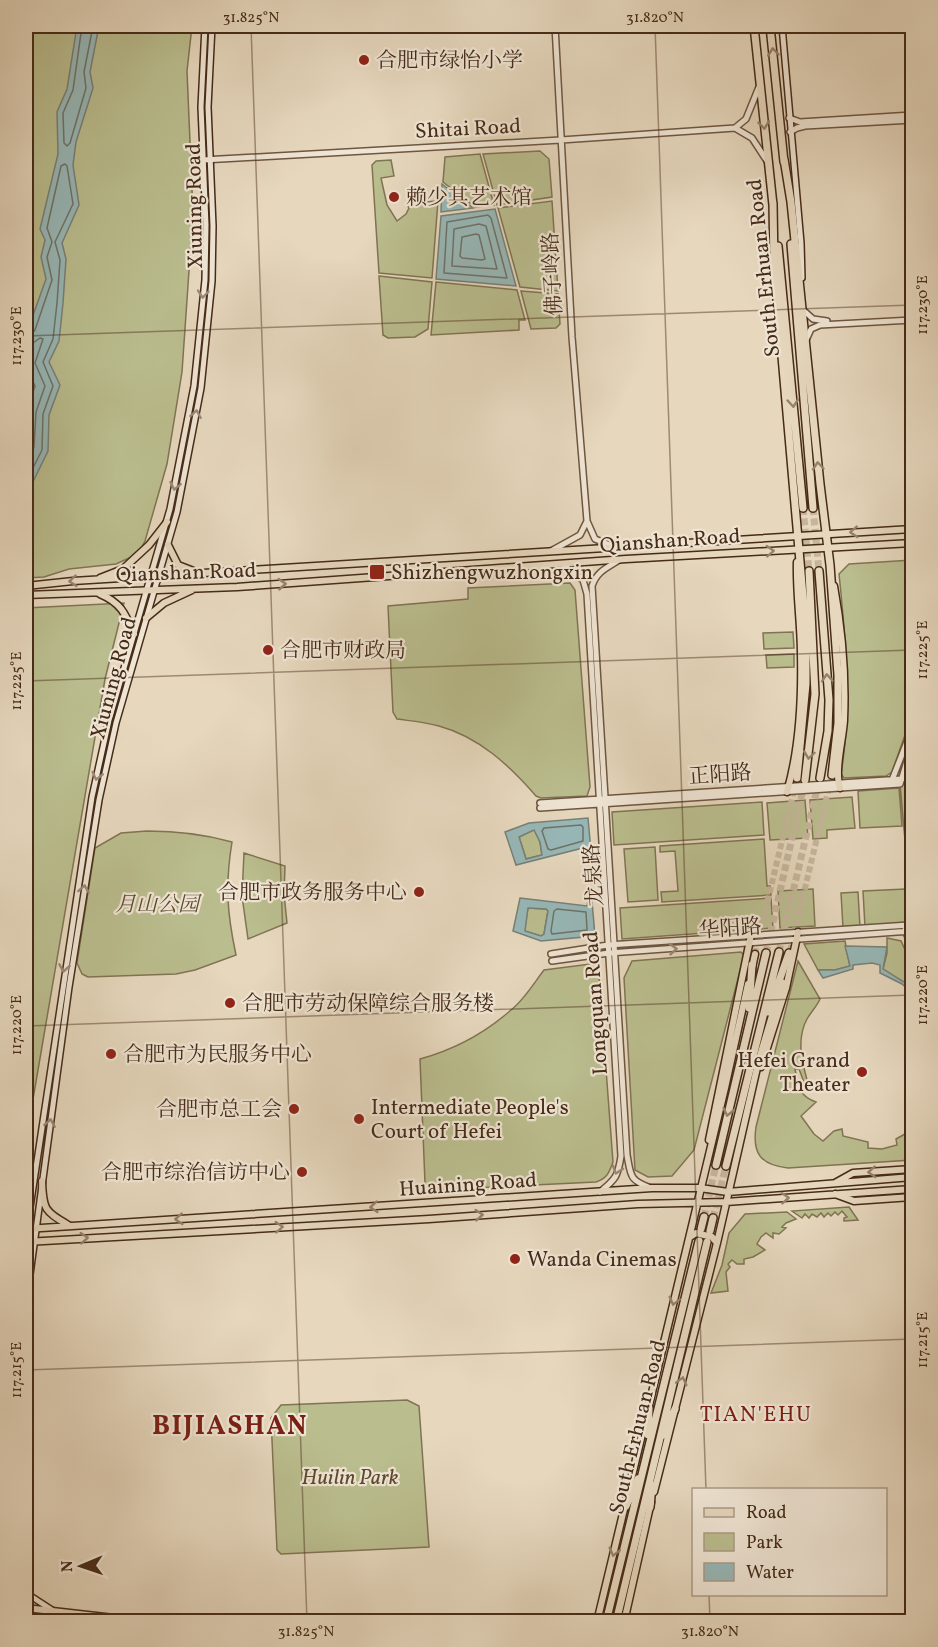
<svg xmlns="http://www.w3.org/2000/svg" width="938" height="1647" font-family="Vollkorn,'Noto Serif SC',serif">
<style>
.green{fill:#babd8e;stroke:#807453;stroke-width:1.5}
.water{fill:#97b8b8;stroke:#778078;stroke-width:1.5;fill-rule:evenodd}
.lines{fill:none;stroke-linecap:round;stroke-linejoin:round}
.shore{stroke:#6e7268;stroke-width:1.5}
.primary-tunnel{stroke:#c6b59c;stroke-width:6;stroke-dasharray:6 3;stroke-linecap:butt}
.trunk-tunnel{stroke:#c6b59c;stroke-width:7;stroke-dasharray:7 3.5;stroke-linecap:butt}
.tertiary-casing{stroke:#6e5641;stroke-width:8}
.secondary-casing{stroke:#462b18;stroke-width:8}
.primary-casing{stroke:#462b18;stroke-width:9}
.trunk-casing{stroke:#462b18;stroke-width:10}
.tertiary{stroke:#efe5d4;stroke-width:5}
.secondary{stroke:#efe5d4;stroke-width:5}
.primary{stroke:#e6d7bd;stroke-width:6}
.trunk{stroke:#e6d7bd;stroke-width:7}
.oneway{stroke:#96816a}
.oneway2{stroke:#9a8876}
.ticks{fill:none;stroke:#462b18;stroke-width:1.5;stroke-opacity:0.45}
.poi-dot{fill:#8f2418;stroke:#efe5d4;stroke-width:2}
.labels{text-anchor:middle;stroke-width:4.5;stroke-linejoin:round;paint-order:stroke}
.poi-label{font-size:21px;fill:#462b18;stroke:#efe5d4;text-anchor:start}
.street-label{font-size:21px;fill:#462b18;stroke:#efe5d4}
.park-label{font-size:21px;font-style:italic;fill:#5d4830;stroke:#efe5d4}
.neighbourhood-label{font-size:22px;letter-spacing:1.5px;fill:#7a1f14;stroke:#efe5d4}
.district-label{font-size:27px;font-weight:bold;letter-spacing:1.5px;fill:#7a1f14;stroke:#efe5d4}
.neatline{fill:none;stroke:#462b18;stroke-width:2}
.ticks-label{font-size:15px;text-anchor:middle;fill:#462b18}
</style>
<rect width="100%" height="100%" fill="#e6d7bd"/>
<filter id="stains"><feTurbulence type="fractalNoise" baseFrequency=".00333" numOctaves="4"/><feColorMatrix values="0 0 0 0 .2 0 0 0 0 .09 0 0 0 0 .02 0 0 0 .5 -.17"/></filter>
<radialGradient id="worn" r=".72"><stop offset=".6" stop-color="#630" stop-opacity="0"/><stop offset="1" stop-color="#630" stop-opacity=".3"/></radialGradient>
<path class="green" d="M31 26H192L187 71 193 213 182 372 167 464 145 541 138 554 116 564 69 569 44 577 26 578V65Z
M540 151 549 159 552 197 497 205 483 154Z
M480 154 494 205 475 207 443 182 445 157Z
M391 160 394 176 381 178 387 205 397 221 406 214 409 208 406 203 438 201 432 278 379 273 372 165 376 161Z
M552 201 558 291 520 287 498 208Z
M379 276 432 282 428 329 415 337 388 338 383 335Z
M436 282 517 290 525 320H519V330L431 335Z
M521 291 558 294 560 324 556 328 531 329Z
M912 560V715L892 772 886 776 844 778 841 774C852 708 846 641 839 574L849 564Z
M570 583 575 590 590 787 587 796 541 798 536 796C509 765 479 737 439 726 425 722 411 721 397 719L393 712 388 606 468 599V588Z
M124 603 105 679 26 1140V608Z
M793 632 794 648 764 649 763 633Z
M794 654V667L767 668 766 655Z
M912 753V841L905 840 900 784Z
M899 788 902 826 860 828 858 791Z
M852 797 855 828 827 830V838L813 839 810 800Z
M805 800 808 838 770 840 767 803Z
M762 802 764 835 614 845 612 812Z
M534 829 540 842 542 855 526 859 519 837Z
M147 831C176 831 204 834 232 842 225 885 227 913 236 955L195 970 176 974 88 977 82 974 77 963 95 848 121 833Z
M764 839 767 886H770L771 895 662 902 661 892 678 891 675 851 660 852V846Z
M655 847 658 900 628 902 624 849Z
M244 853 285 866 284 894 287 923 248 939 242 896Z
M813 889 815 926 780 928 778 891Z
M905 889 908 924 865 927 863 891Z
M858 892 860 927 843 928 841 893Z
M771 898 773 928 622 939 620 908Z
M528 908 546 909 548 911 544 934 541 936 524 931Z
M887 938 901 941 912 965V987C903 980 890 977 883 969L887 953Z
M845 941 850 966 835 970H818L804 944Z
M741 952 744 955 694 1150 672 1176 648 1177 635 1170 624 978 632 961Z
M798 961 820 999C817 1006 811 1012 807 1019 795 1041 803 1067 810 1090H807L799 1069H795C798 1086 799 1096 816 1102L801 1116 814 1134 823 1141 834 1131 842 1129 843 1136 868 1142V1148L882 1149 897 1145 896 1139 912 1130V1160L788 1168C761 1165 752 1154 756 1127Z
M598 963 613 1162C609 1172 608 1178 596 1182L433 1190 425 1183 420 1059C453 1050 485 1033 511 1010 524 1000 534 983 544 970Z
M849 1207 858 1220 844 1221V1218L847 1217 842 1211 838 1215 835 1212 831 1216 828 1213 824 1217 821 1213 817 1217 812 1214 809 1218 805 1214 802 1218 792 1211Z
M787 1212 796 1219 786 1223 782 1227 786 1228 779 1234 773 1233V1238L766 1233 761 1237 757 1244 765 1250 753 1257 744 1259V1264H737L732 1260 728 1264 730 1267 726 1272 728 1291 711 1293 722 1265 729 1233 745 1214Z
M407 1400 419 1406 429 1547 281 1554 277 1550 271 1418 281 1405Z"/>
<path class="water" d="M77 26H99L90 72 93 88 76 142 73 165 79 205 62 243 66 259 63 303 59 341 49 362 60 385 49 415 48 451 26 496V335L46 279 41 257 45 240 40 229 58 154 57 112 67 89Z
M442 184 473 208 441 212Z
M495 209 516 286 436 279 441 216Z
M588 818 591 851 584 853 583 848 516 865 505 832 529 823ZM534 830 540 842 542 855 526 859 519 837Z
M520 898 587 906 588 900 592 901 595 936 541 941 513 931ZM528 908 546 909 548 911 544 934 541 936 525 931Z
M845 946 887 947 883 969 912 987 911 992 902 984 880 973V965L872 963 853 965V969L823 978 818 970H835L850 966Z"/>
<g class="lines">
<path class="shore" d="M82 26 73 90 63 113 64 143 67 146 70 143 86 88 84 72 93 26
M488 215 491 218 507 278 444 273 447 222Z
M479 224 486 226 497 269 452 266 454 229Z
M476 234 479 235 485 259 482 260 462 258 460 256 462 237Z
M26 336 31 335 35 330 52 280 47 257 52 242 47 228 61 166 65 164 67 166 73 204 55 242 60 260 57 303 53 339 43 362 53 386 43 414 42 450 26 482
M26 344 33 343 40 338 43 339 35 363 45 386 36 412 34 447 26 465
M26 353 28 370 35 386 27 410 26 445
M581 825 583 827V841L551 850 548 849 542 831 544 828Z
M557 909 586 912 587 930 552 934 551 931 554 911Z"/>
<path class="primary-tunnel" d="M790 951 832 775
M755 954 797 778"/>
<path class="trunk-tunnel" d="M803 508 809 571
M813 508 819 571
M779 952 818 785
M766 953 804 785
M704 1217 716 1165
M713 1218 726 1166"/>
<defs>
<path id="tertiary" d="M555 26 572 337 587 521 595 539 612 546
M759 87 746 119 735 128 752 138 769 164
M789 118 800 122 912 115
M790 132 797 128 805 126 912 120
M203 160 561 140 735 128
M803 310 813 319 827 321
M806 340 811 329 820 325 912 320
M551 551 580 535 587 521
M619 560C607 568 597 571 592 586L627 1155C631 1176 629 1180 651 1188
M562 564 583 580 587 594 621 1156C618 1176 616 1179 600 1192
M892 780 912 729
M540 803 902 779
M540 808 900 784 912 745
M905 930 912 947
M551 954 608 945 909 925 912 934
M552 961 609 953 911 931"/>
<path id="secondary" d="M782 26 801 243 802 278
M26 1234 92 797 109 720 170 509 194 386 205 280 206 225 201 107 205 26
M26 1304 69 987 99 800 116 723 177 512 201 388 212 281 213 226 208 107 212 26
M26 1593 52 1610"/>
<path id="primary" d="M168 545 178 565 196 572
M100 578 123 569 149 545 167 522
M26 586 73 581 912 529
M834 586C842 630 846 675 844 720 843 739 834 771 840 788
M100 594C121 603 125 613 134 634
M26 595 237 587 626 559 912 543
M146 618 164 603 192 590
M787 792C799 751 802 697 801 654 801 623 796 593 797 562
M752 968 755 954
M761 1067 786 988 798 932
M709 1140 751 935
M42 1181C43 1211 45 1211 70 1226
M835 1183 853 1173 912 1169
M835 1194 854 1201 912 1197
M26 1229 652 1188H700L728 1192 912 1177
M690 1237 696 1233 712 1237 717 1243
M26 1242 429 1219 638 1204 726 1202 912 1189
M654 1492 717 1243 759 1059 782 982
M26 1608 149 1622
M26 1621 30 1622
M597 1622 725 1088 748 984
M624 1622 651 1502"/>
<path id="trunk" d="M754 26 773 205
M770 26 784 162
M784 159 791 202 820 484 830 565 838 675V723L832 775
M773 203 774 265 806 630V684L797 778
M791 244 813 508
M778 246 803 508
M819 571 829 700 828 731 820 778
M805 780 815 694 809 571
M749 1008 752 965
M768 1012 789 953
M716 1165 766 953
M726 1166 779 952
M701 1229 704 1217
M710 1231 713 1218
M648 1435 649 1408
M663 1435 675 1409
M626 1506 638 1479
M650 1507 652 1485
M606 1622 699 1241
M616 1622 707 1242"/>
</defs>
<use href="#tertiary" class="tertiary-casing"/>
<use href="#secondary" class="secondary-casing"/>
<use href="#primary" class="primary-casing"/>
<use href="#trunk" class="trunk-casing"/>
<use href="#tertiary" class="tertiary"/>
<use href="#secondary" class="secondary"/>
<use href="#primary" class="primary"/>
<use href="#trunk" class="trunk"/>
</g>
<defs><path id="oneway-chevron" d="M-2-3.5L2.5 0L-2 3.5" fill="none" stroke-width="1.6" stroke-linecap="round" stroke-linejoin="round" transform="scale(1.5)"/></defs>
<g class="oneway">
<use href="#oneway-chevron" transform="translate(773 52) rotate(-96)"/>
<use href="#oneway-chevron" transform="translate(764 125) rotate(83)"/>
<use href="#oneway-chevron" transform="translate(793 403) rotate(85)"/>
<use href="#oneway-chevron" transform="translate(818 466) rotate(-95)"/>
<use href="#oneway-chevron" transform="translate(854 532) rotate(177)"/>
<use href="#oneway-chevron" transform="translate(770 551) rotate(-3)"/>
<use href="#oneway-chevron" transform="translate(73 581) rotate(175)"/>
<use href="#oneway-chevron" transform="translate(282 584) rotate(-4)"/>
<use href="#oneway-chevron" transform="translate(827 678) rotate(-94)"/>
<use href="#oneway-chevron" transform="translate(809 755) rotate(98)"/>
<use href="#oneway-chevron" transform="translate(728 1112) rotate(103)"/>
<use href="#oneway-chevron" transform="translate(872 1172) rotate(176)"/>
<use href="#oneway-chevron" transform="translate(785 1198) rotate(-4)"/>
<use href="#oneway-chevron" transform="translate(374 1207) rotate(176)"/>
<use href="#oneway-chevron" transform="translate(479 1215) rotate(-4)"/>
<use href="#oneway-chevron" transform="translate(179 1219) rotate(176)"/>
<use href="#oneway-chevron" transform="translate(279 1227) rotate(-3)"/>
<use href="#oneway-chevron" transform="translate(84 1238) rotate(-3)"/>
<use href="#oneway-chevron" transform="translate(674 1301) rotate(104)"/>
<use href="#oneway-chevron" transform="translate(682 1381) rotate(-76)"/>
<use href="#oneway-chevron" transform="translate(614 1552) rotate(104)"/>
</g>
<g class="oneway2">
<use href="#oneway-chevron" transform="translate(203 294) rotate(95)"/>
<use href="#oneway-chevron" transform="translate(196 414) rotate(-80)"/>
<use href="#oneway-chevron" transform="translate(175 486) rotate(101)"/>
<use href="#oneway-chevron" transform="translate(97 776) rotate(103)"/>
<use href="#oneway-chevron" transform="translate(84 889) rotate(-81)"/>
<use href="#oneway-chevron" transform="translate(673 949) rotate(-5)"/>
<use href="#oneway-chevron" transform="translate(64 968) rotate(99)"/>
<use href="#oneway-chevron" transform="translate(50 1123) rotate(-81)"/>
<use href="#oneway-chevron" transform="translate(617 1170) rotate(108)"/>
</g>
<path class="ticks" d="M251 26 307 1622M655 26 706 1490M26 336 912 305M26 681 912 650M26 1026 912 995M26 1370 912 1339M709 1594 710 1622"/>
<g class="poi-dot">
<circle cx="364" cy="60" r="6"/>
<circle cx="394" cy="197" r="6"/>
<rect x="369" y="564" width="16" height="16" rx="3"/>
<circle cx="268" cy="650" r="6"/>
<circle cx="419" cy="892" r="6"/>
<circle cx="230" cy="1003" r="6"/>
<circle cx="111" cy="1054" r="6"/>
<circle cx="862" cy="1072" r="6"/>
<circle cx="294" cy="1109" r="6"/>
<circle cx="359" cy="1119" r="6"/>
<circle cx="302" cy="1172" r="6"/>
<circle cx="515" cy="1259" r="6"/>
</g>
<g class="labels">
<g class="poi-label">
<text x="376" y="67">合肥市绿怡小学</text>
<text x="406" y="204">赖少其艺术馆</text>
<text x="391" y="579">Shizhengwuzhongxin</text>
<text x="280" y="657">合肥市财政局</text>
<text x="407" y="899" text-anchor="end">合肥市政务服务中心</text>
<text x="242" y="1010">合肥市劳动保障综合服务楼</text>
<text x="123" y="1061">合肥市为民服务中心</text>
<text x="850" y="1067" text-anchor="end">Hefei Grand<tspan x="850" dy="24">Theater</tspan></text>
<text x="371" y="1114">Intermediate People's<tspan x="371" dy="24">Court of Hefei</tspan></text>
<text x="282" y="1116" text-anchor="end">合肥市总工会</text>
<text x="290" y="1179" text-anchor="end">合肥市综治信访中心</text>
<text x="527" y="1266">Wanda Cinemas</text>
</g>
<g class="street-label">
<text transform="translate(468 128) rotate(-3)" y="7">Shitai Road</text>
<text transform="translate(194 206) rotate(-91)" y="7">Xiuning Road</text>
<text transform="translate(763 268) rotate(-96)" y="7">South Erhuan Road</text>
<text transform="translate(552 274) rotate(-93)" y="7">佛子岭路</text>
<text transform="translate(670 540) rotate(-4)" y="7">Qianshan Road</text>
<text transform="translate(186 572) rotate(-2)" y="7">Qianshan Road</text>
<text transform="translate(113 678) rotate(-75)" y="7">Xiuning Road</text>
<text transform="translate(720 774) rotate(-4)" y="7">正阳路</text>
<text transform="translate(593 875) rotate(-94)" y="7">龙泉路</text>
<text transform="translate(730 928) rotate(-4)" y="7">华阳路</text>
<text transform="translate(595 1003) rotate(-94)" y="7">Longquan Road</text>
<text transform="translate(468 1184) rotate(-4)" y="7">Huaining Road</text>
<text transform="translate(637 1427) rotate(-76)" y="7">South Erhuan Road</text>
</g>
<g class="park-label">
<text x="157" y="911">月山公园</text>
<text x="350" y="1484">Huilin Park</text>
</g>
<g class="neighbourhood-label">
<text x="756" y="1421">TIAN'EHU</text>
</g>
<g class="district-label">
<text x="230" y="1434">BIJIASHAN</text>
</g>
</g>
<rect width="938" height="1647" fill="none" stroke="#e6d7bd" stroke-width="66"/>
<rect x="692" y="1488" width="195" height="108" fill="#efe5d4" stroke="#ab9b89" stroke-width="1.5"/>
<rect x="704" y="1508" width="30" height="9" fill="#e6d7bd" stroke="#ab9b89" stroke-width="1.5"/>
<text x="746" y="1518" font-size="18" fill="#462b18">Road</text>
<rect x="704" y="1533" width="30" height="18" fill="#babd8e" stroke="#ab9b89" stroke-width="1.5"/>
<text x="746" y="1548" font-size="18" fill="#462b18">Park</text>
<rect x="704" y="1563" width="30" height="18" fill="#97b8b8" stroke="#ab9b89" stroke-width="1.5"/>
<text x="746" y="1578" font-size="18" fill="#462b18">Water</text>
<g transform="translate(81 1566) rotate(268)" stroke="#efe5d4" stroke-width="4.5" paint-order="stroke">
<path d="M0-4.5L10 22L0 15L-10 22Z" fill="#462b18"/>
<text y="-9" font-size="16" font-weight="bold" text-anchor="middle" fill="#462b18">N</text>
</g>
<rect x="33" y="33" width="872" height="1581" class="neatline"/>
<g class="ticks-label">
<text x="251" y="22">31.825°N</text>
<text x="655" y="22">31.820°N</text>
<text transform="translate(922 305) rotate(-90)" y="5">117.230°E</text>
<text transform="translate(16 336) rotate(-90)" y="5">117.230°E</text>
<text transform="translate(922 650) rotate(-90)" y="5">117.225°E</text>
<text transform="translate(16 681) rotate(-90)" y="5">117.225°E</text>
<text transform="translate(922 995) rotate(-90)" y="5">117.220°E</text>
<text transform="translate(16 1025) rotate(-90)" y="5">117.220°E</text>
<text transform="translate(922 1340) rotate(-90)" y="5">117.215°E</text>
<text transform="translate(16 1370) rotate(-90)" y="5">117.215°E</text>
<text x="306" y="1636">31.825°N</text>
<text x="710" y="1636">31.820°N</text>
</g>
<rect width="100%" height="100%" filter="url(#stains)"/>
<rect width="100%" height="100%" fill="url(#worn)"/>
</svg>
